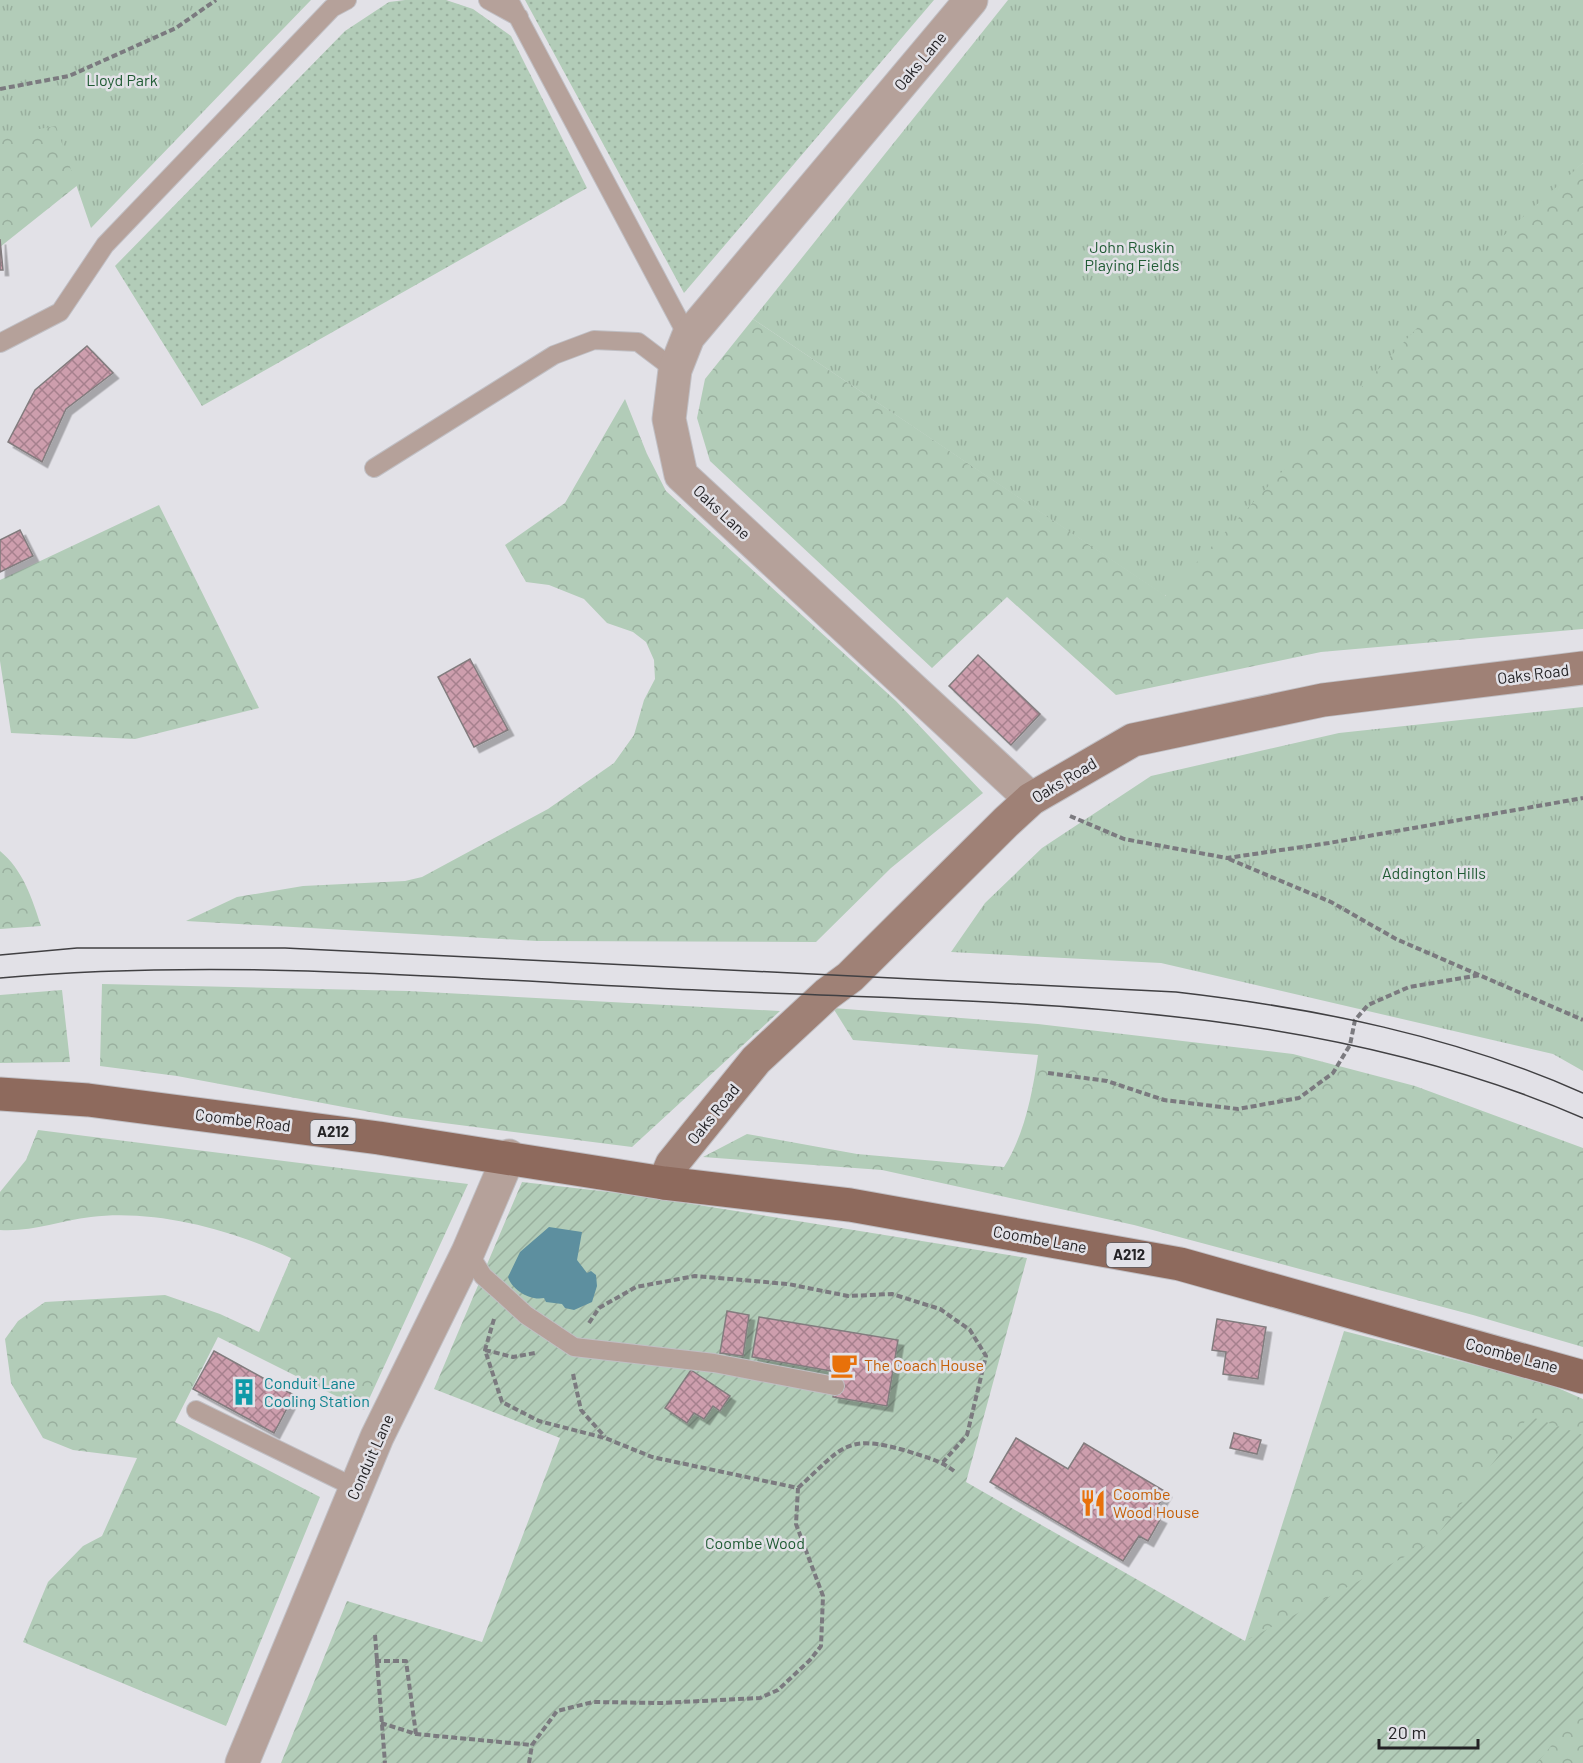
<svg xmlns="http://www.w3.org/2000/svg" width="1583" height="1763" font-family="Barlow,sans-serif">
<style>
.grass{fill:url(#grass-dots)}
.forest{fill:url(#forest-crowns)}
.park{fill:url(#park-tufts)}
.garden{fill:url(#garden-furrows)}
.water{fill:#5d8f9f}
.building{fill:url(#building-cross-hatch);stroke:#827c7e;stroke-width:1.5;filter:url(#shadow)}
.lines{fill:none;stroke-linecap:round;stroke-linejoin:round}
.lane-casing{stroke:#c0bfc4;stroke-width:20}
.street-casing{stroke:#c0bfc4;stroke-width:35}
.secondary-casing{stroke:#c0bfc4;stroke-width:35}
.primary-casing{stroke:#c0bfc4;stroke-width:35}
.path{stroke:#7b7a7f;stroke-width:4;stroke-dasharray:6 3;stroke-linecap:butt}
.lane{stroke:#b5a19a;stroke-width:18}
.street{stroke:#b5a19a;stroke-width:33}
.secondary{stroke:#9f8176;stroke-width:33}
.primary{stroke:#8e6a5d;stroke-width:33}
.tram{stroke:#414043;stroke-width:1.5}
.labels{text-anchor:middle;stroke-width:5;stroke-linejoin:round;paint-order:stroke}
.shield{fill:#e2e1e7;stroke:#5c5b5f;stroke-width:1.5}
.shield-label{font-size:15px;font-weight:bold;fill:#232225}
.street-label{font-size:16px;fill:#232225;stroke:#e2e1e7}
.park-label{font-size:16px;fill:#205b34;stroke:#e2e1e7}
.food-label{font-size:16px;fill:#c56008;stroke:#e2e1e7;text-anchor:start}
.culture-label{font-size:16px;fill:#0d838f;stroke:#e2e1e7;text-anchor:start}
</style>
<defs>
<pattern id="grass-dots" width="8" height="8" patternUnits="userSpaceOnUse" patternTransform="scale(1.5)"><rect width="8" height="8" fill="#b2ccb8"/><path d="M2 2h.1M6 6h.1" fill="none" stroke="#99af9e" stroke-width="1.8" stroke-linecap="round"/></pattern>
<pattern id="forest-crowns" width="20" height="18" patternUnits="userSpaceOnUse" patternTransform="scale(1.5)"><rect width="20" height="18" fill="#b2ccb8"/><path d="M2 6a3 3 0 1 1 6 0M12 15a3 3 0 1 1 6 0" fill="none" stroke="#99af9e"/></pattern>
<pattern id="park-tufts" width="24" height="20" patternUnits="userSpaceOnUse" patternTransform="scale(1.5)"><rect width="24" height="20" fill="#b2ccb8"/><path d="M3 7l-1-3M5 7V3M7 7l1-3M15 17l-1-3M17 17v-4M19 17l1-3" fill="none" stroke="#99af9e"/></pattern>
<pattern id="garden-furrows" width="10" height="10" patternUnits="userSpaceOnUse" patternTransform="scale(1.5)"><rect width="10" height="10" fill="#b2ccb8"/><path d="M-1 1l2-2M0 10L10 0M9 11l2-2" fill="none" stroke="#99af9e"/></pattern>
<pattern id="building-cross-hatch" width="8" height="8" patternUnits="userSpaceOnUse" patternTransform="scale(1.5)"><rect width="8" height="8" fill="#cd9ead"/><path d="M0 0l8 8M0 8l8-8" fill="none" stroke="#a6808d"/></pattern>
<filter id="shadow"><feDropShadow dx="5.5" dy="5.5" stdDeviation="0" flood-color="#0004"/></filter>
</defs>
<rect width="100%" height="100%" fill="#e2e1e7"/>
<path class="grass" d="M405 0H446L473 9 511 36 587 188 202 406 115 266 345 31 389 2Z
M525 0H934L684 293Z"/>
<path class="forest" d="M1166 0 1574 170 1583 163V629L1321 652 1116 695 1007 597 932 668 710 461 697 418 705 379 753 319 1166 596Z
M0 119 152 126 0 247Z
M625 399 647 454 666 491 896 701 983 793 891 868 816 942 537 941 186 921 237 897 303 886 405 881 422 877 548 809 614 763 634 735 644 700 655 679 654 660 646 642 633 632 607 623 584 599 549 585 526 582 505 545 565 503Z
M159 505 259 708 135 739 11 733 0 661V580Z
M0 851C23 870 32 898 41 926L0 929Z
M102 984 408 991 780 1011 632 1147 397 1117 177 1076 100 1066Z
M62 990 70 1062 0 1063V995Z
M833 1008 1038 1024 1293 1054 1415 1086 1583 1148V1347L1473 1315 1134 1225 882 1170 703 1157 747 1134 857 1154 1004 1167C1025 1133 1032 1095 1038 1055L853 1040Z
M38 1130 468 1184 364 1410 218 1337 175 1422 320 1497 226 1726 23 1642 48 1582 83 1546 102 1536 137 1458 73 1450 43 1438 11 1383 5 1339 18 1321 45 1302 165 1295 220 1314 259 1332 291 1258C234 1230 155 1209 91 1217 59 1221 32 1232 0 1230V1192L26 1160Z
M1344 1331 1549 1384 1583 1399V1763H901L1108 1614 1245 1641Z"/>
<path class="park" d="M0 0H311L91 228 56 126 0 136Z
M1008 0H1583V163L1515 224 1165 596 753 319Z
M1583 707V1071L1553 1054 1161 963 951 952 985 903 1042 848 1151 776 1339 733Z"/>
<path class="garden" d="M522 1182 636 1195 1027 1258 966 1482 1245 1641 1431 1543 1529 1416 1583 1435V1707L1537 1763H281L347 1601 482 1642 560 1438 434 1389Z"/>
<path class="water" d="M549 1227 582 1232 577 1260 587 1273 591 1271 596 1275 597 1286 592 1302 574 1310 565 1308 562 1304 546 1302 544 1298C530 1301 512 1290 508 1277L520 1252Z"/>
<path class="building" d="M0 239 3 270H0Z
M87 346 113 373 66 409 42 462 8 442 35 390Z
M20 530 33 556 0 572V540Z
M978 655 1040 714 1011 745 949 686Z
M470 659 508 730 474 747 438 677Z
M727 1311 749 1315 743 1356 720 1353Z
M759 1317 898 1340 887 1406 833 1397 837 1372 752 1357Z
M1217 1319 1266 1327 1258 1379 1223 1374 1226 1352 1212 1350Z
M214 1351 294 1395 274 1433 193 1389Z
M691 1370 730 1396 720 1411 713 1406 704 1419 694 1413 687 1423 665 1408Z
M1234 1433 1261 1440 1257 1454 1230 1448Z
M1016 1438 1068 1469 1084 1443 1166 1492 1153 1514 1161 1518 1148 1541 1139 1536 1123 1561 990 1482Z"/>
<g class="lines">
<defs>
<path id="lane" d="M488 0 519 17
M509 0 688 337
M0 343 60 312 105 245 332 8 347 0
M374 468 554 355 594 340 638 342 675 370
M468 1252 483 1276 501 1292 526 1315 574 1347 714 1363 835 1386
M196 1410 356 1488"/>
<path id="street" d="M971 0 688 337 675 370 669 419 681 475 1031 799
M242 1763 377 1437 468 1252 509 1156"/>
<path id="secondary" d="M664 1183 672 1164 756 1060 827 994 850 977 1006 822 1031 799 1133 740 1323 700 1583 668"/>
<path id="primary" d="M0 1094 88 1100 379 1138 664 1183 850 1205 1180 1264 1583 1377"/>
</defs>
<use href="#lane" class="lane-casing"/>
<use href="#street" class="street-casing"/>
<use href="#secondary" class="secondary-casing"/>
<use href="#primary" class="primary-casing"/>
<path class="path" d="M0 89 69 76 176 28 216 0
M1070 816 1124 839 1227 858 1329 843 1583 798
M1229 859 1331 902 1396 939 1583 1020
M1048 1073 1107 1081 1164 1100 1238 1109 1299 1098 1333 1073 1350 1045 1355 1020 1368 1005 1409 987 1480 975
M494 1319 485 1350 502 1402 539 1421 605 1438 652 1457 798 1488 796 1524 823 1596 821 1646 810 1660 778 1690 760 1698 662 1703 593 1702 557 1711 532 1745 529 1763
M589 1323 599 1308 636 1287 695 1276 788 1284 848 1296 892 1294 940 1309 970 1330 986 1356 967 1435 943 1462
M485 1350 513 1357 535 1353
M573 1374 581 1410 605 1437
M798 1488C843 1447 845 1433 907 1451 925 1457 940 1460 954 1471
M375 1635 385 1763
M375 1661H406L416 1734
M381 1723 416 1734 532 1745"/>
<use href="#lane" class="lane"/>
<use href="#street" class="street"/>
<use href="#secondary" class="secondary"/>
<use href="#primary" class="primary"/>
<path class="tram" d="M0 955 77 948H285L1176 992C1315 1008 1455 1036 1583 1093
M0 978C225 958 449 978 674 989 978 1004 1298 994 1583 1118"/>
</g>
<defs>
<symbol id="cafe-bare" viewBox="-9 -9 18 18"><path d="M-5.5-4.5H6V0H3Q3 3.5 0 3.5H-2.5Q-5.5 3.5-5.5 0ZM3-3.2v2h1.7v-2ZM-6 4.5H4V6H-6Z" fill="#e8710a" stroke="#e2e1e7" stroke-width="2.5" paint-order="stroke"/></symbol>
<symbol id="building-bare" viewBox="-9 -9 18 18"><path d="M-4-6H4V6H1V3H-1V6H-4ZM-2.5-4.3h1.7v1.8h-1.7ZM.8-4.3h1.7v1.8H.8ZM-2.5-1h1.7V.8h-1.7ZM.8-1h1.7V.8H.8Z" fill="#0f9aa8" stroke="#e2e1e7" stroke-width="2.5" paint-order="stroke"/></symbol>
<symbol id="restaurant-bare" viewBox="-9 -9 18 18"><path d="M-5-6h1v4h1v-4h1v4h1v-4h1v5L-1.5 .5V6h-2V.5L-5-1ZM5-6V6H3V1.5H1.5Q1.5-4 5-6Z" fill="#e8710a" stroke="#e2e1e7" stroke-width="2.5" paint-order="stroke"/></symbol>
</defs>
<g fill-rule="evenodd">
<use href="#cafe-bare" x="825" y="1346" width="38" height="38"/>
<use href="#building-bare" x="225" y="1373" width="38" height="38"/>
<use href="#restaurant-bare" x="1074" y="1484" width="38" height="38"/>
</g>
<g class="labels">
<g class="shield">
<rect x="310.5" y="1120" width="45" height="24" rx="4.5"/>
<rect x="1106.5" y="1243" width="45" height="24" rx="4.5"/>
</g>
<g class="shield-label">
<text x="333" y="1137">A212</text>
<text x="1129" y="1260">A212</text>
</g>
<g class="street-label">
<text transform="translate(920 61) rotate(-50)" y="6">Oaks Lane</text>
<text transform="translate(722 512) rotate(43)" y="6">Oaks Lane</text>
<text transform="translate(1533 674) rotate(-7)" y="6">Oaks Road</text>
<text transform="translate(1064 780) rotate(-31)" y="6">Oaks Road</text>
<text transform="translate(713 1114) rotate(-51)" y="6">Oaks Road</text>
<text transform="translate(243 1120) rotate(7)" y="6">Coombe Road</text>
<text transform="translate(1040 1239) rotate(10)" y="6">Coombe Lane</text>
<text transform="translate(1512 1355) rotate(15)" y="6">Coombe Lane</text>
<text transform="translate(370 1457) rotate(-66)" y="6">Conduit Lane</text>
</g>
<g class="park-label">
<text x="122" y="86">Lloyd Park</text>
<text x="1132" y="253">John Ruskin<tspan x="1132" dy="18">Playing Fields</tspan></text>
<text x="1434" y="879">Addington Hills</text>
<text x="755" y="1549">Coombe Wood</text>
</g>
<g class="food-label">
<text x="864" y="1371">The Coach House</text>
<text x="1113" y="1500">Coombe<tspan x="1113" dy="18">Wood House</tspan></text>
</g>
<g class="culture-label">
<text x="264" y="1389">Conduit Lane<tspan x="264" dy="18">Cooling Station</tspan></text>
</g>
</g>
<path d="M1379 1739v9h99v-9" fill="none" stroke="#232225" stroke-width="3"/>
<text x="1388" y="1739" font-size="18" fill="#232225" stroke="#e2e1e7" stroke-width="4.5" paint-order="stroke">20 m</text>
</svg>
